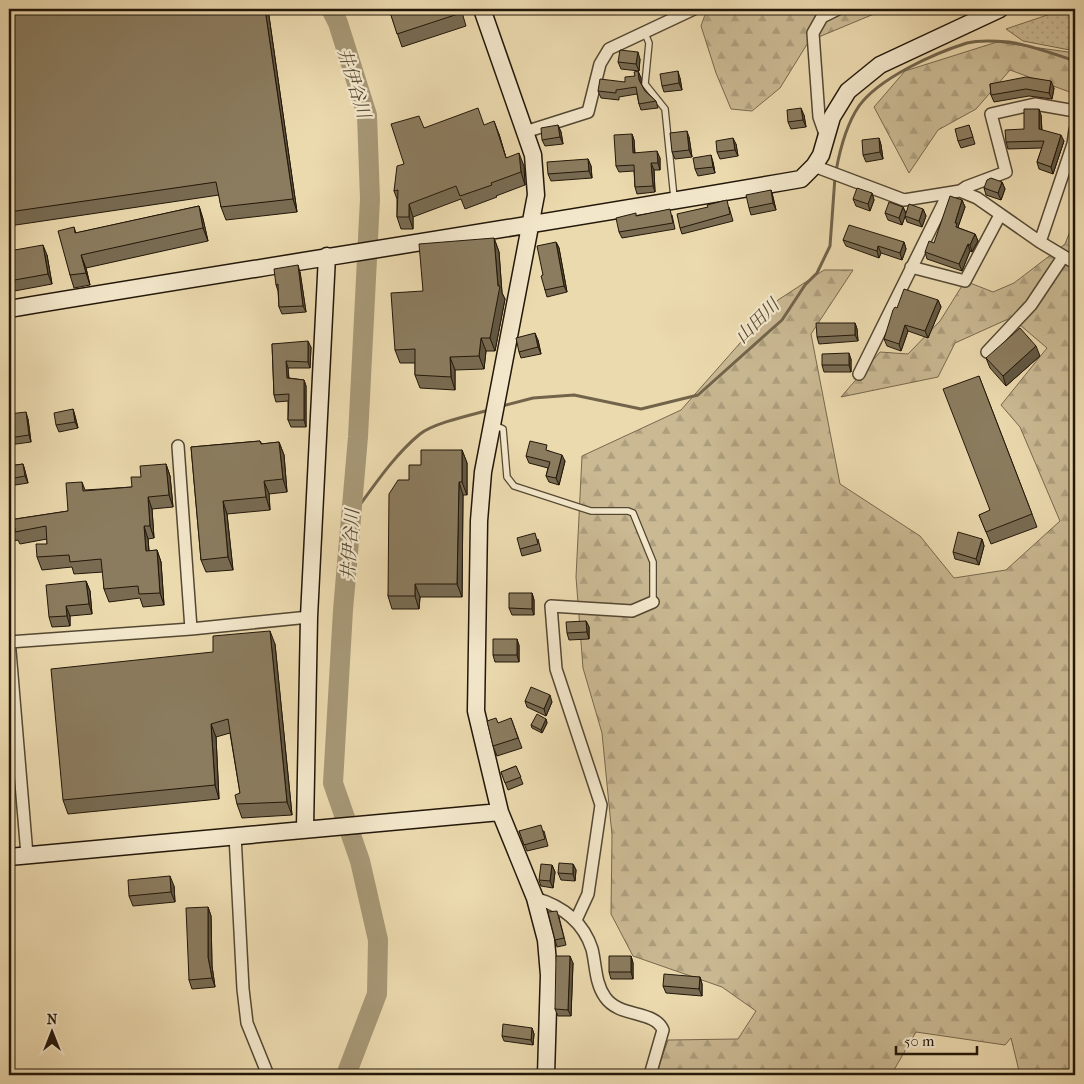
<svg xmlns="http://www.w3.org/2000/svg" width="1084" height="1084" font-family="'IM FELL French Canon','Noto Serif JP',serif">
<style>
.grass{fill:url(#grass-dots);stroke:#76684e}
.forest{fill:url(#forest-firs);stroke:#76684e}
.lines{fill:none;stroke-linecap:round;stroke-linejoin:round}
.stream{stroke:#72644b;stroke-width:3}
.river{stroke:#a79877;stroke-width:20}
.lane-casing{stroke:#544832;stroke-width:8}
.street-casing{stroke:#544832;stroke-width:14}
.secondary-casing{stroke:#221709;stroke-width:19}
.lane{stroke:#f3e7cb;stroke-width:5.5}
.street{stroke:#f3e7cb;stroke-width:11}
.secondary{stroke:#f3e7cb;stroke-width:16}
.wall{fill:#786b52;stroke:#221709}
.shaded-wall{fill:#615742;stroke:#221709}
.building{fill:#8b7c5f;stroke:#221709}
.labels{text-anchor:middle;stroke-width:4.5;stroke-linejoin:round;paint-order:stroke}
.water-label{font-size:18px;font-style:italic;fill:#574b35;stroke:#f3e7cb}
</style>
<defs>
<pattern id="grass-dots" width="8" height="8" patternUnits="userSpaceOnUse" patternTransform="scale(1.25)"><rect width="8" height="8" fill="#cab993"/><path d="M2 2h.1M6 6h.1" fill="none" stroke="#ad9e7d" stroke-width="1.8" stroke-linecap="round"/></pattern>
<pattern id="forest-firs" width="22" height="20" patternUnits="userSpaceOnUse" patternTransform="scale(1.25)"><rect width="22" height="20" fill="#cab993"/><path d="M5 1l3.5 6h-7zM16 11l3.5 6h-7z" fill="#ad9e7d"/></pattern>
</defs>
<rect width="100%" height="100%" fill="#ecdaaf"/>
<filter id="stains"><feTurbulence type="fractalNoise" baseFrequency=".004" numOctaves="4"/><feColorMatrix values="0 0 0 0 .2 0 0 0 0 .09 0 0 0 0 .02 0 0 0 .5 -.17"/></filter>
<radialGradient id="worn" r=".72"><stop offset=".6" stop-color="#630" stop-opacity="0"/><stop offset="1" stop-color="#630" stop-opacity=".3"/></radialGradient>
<path class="grass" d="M1065 9H1075V51L1023 41 1006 29Z"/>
<path class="forest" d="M707 9H886L809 41 780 88 752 111 731 109 716 73 701 26Z
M997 42 1075 53V94L1010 70 976 109 938 130 909 173 874 107 905 71Z
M1075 219V1075H1020L1011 1038 1005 1045 916 1032 891 1075H656L668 1040 738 1039 756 1011 722 987 633 956 611 914 612 835 602 733 583 668 576 577 582 456 681 410 778 300 824 270H853L811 334 840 484 920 536 954 578 1006 570 1060 521 1020 427 1001 405 1047 348 1013 319 1006 320 955 343 938 377 841 397 880 352 908 354 940 321 965 281 993 292 1014 283 1065 244Z"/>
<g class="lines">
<path class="stream" d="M836 171C840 149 846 125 859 106 879 78 935 53 967 43 978 40 998 41 1009 42 1031 45 1054 54 1075 61
M502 406 533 398 574 395 641 409 698 395 782 320 805 285 817 273 830 246 835 177
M351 517C372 489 393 456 420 434 434 423 471 415 489 410"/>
<path class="river" d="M331 9 338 23 367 115 370 199 358 437 343 610 333 783 360 861 378 940 377 994 346 1075"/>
<defs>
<path id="lane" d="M644 31 649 43 645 84 665 109 674 198
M494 425 503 429 507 477 514 486 591 511H628L633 513 653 562V602"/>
<path id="street" d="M525 132 588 112 600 64 609 49 694 9
M826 137 819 117 813 33 822 17 838 9
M814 166 904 200 960 191 977 198 1040 242 1075 263
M960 191 966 187 1006 172 991 114 1035 104 1075 111
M1040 242 1073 144 1075 130
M911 267 965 281 1000 215
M987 352 1031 305 1063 257
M859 374 948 194
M178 446 191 629
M9 639 27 855
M9 642 191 629 309 617
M235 835 243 989 247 1023 268 1075
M535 898C562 906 583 921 592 949 596 965 595 983 605 997 619 1018 655 1010 663 1030L650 1075
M576 920 588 894 601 805 556 669 551 606 632 611 653 602"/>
<path id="secondary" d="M482 9 533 155 536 195 483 472 479 521 476 711 500 812 535 898 546 940 549 975 546 1075
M9 309C273 265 537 225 801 179L814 166 821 155 832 117 848 91 880 65 1000 9
M305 828 309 617 327 256
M9 857 500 812"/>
</defs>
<use href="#lane" class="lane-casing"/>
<use href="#street" class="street-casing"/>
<use href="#secondary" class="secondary-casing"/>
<use href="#lane" class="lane"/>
<use href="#street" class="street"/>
<use href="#secondary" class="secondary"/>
</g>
<path class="wall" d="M9 9H268L297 212 226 220 221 207 219 195 9 226Z
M389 9H461L466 26 402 47Z
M640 59 639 71 621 69 618 62Z
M638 71 641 78V84L645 91 656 101 658 108 641 110 639 104 637 94 619 97V100L601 98 598 91 625 82 635 76Z
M680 78 682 90 664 92 662 86Z
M990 84 1054 88 1052 99 1029 96 994 102 991 95Z
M804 115 806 127 791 129 788 122Z
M1041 115 1042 130 1064 141 1053 174 1039 169 1037 162 1042 148 1008 149 1006 142 1024 129Z
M484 125 499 134 506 158 524 166 525 185 496 196 497 197 465 209 461 199 413 217V229H401L397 217V199L394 191 404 164 424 128Z
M558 125 561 132 563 144 545 146 542 140Z
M969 125 975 144 961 148 958 141Z
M632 134 634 140 635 153 660 158V170H654L655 192 637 194 635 187 634 171 619 172 616 166Z
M689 137 692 157 675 159 672 152Z
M879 138 881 145 883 159 866 162 863 155Z
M736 144 738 156 720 159 717 152Z
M588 159 591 166 592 178 551 181 548 174Z
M713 162 715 173 698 176 695 169Z
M1002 182 1005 189 1001 200 986 195 984 188Z
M771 190 773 197 776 210 751 215 749 208Z
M872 193 874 200 870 211 856 206 853 199Z
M962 200 965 207 958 227 959 228 975 234 978 241 972 252 970 251 962 271 927 259 925 252 934 243Z
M199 206 203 219 208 241 86 268 90 285 74 288 70 275 74 227 76 233Z
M708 207H729L733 221 682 234 680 228Z
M903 207 906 213 923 209 926 216 922 227 907 222 905 216 902 225 888 220 885 213Z
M672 215 675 229 622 238 619 232 637 216Z
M494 238 499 252 502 293 505 299 495 351H486L484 369 455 370V390L420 388 415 375V363H400L395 350 423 291Z
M843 240 904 242 906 249 902 260 881 253 879 258 846 246Z
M556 242 559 248 567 292 547 297 545 290 543 275Z
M9 251 47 255 52 284 9 292Z
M300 272 306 312 282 314 279 307 278 291 276 285Z
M938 300 941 307 928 338 908 331 901 351 887 346 884 339 897 308Z
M855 323 857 329 858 341 819 344 817 337Z
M538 340 541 354 521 358 519 352Z
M272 344 311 347 310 368H288L289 378 304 380 306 386V427H291L288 420V401L276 402 274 395Z
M1040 356 1006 386 990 368 986 358Z
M851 359V372H824L822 365Z
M979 376 1037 527 991 544 979 515 990 511Z
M73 409 75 416 78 428 59 432 56 425Z
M9 414 28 419 31 442 9 445Z
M260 441 262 444 279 442 284 455 287 492 269 494 270 510 227 514 233 570 206 572 201 560 191 447Z
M462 450 467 463V495H463L462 597H420L419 609H392L388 596 409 480 421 465Z
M549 451 565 461 559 485 549 482 546 476 548 468 529 463 526 456Z
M23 464 25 471 28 483 9 486V466Z
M166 464 170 476 173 507 152 509 154 538 148 539 149 551 157 550 161 562 164 605 143 607 140 598 109 602 104 589 103 572 74 574 72 567 42 570 37 557 47 544V539L20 544 18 540 9 542V520L68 511 82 482 85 490 132 487 141 477Z
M538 539 541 551 522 556 520 549Z
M982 539 984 546 979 565 955 559 953 552Z
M86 581 90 591 92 614 70 616V626L52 627 49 617Z
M532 593 534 600V615H512L509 608Z
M586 621 589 627V639L569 640 567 633Z
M275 644 292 815 242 818 237 804 240 793 230 733 216 737 219 799 68 814 63 800 213 652Z
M519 645V662H495L493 655Z
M525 701 552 702 546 716 527 707Z
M511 718 522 748 497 756 493 746Z
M546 719 547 723 542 733 532 728 531 725Z
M516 766 523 784 508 790 501 772Z
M519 831H544L548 846 527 851Z
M573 864 576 870 575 881 561 880 558 873Z
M552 865 555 872 553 888 541 886 539 880Z
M174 886 175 902 133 906 129 896Z
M208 907 211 916 212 966 215 987 192 989 189 980Z
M559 917 566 945 557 947 555 940Z
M631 956 633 963V979H611L609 972Z
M573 963 571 1016H558L555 1009Z
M700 977 702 984V996L666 993 663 986Z
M532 1028 534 1034 533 1045 504 1041 502 1036Z"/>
<path class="shaded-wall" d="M265 9H268L297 212 293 199Z
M638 52 640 59 639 71 636 64Z
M638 71 641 78V87L639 80Z
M678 71 680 78 682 90 679 83Z
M1051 81 1054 88 1052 99 1049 93Z
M801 108 804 115 806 127 803 120Z
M1039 109 1041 115 1042 136 1039 129Z
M494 121 499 134 510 171 506 158Z
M558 125 561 132 563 144 560 137Z
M687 131 689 137 692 157 689 150Z
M632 134 634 140 635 159 633 153Z
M1061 135 1064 141 1053 174 1051 167Z
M733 138 736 144 738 156 735 150Z
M879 138 881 145 883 159 880 152Z
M657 151 660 158V170L658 163Z
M519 153 524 166 525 185 521 172Z
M711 155 713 162 715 173 713 167Z
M588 159 591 166 592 178 589 171Z
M651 163 654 170 655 192 653 186Z
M1002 182 1005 189 1001 200 998 193Z
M771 190 773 197 776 210 773 203Z
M872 193 874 200 870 211 868 204Z
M962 200 965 207 958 227 959 230 958 234 955 223Z
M409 204 413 217V229L409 217Z
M199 206 203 219 208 241 203 228Z
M903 207 906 214 902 225 899 218Z
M923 209 926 216 922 227 919 221Z
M975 234 978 241 972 252 970 245Z
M494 238 499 252 502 293 505 299 495 351 490 338 498 286Z
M556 242 559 248 567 292 564 286Z
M904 242 906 249 902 260 900 253Z
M968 244 970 251 962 271 959 264Z
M43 245 47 255 52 284 48 274Z
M878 246 881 253 879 258 877 251Z
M81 255 86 268 90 285 86 273Z
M298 265 300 272 306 312 303 306Z
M938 300 941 307 928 338 925 331Z
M855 323 857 329 858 341 855 335Z
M905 325 908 331 901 351 899 344Z
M535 333 538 340 541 354 538 347Z
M481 338 486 351 484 369 479 356Z
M308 341 311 347 310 368 308 362Z
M1036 346 1040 356 1006 386 1003 376Z
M849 353 851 359V372L849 365Z
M450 357 455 370V390L451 377Z
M286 361 288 368 289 385 287 378Z
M304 380 306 386V427L304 420Z
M73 409 75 416 78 428 75 422Z
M26 412 28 419 31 442 29 435Z
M279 442 284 455 287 492 283 479Z
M462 450 467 463V495L462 482Z
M562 455 565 461 559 485 556 478Z
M23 464 25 471 28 483 25 476Z
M166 464 170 476 173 507 169 495Z
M264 481 269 494 270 510 266 497Z
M459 482 463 495 462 597 457 584Z
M148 497 152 509 154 538 150 526Z
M223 501 227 514 233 570 228 557Z
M144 526 148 539 150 563 146 551Z
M982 539 984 546 979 565 976 559Z
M157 550 161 562 164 605 160 593Z
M86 581 90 591 92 614 89 604Z
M415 584 420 597 419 609 415 596Z
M532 593 534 600V615L532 609Z
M66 606 70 616V626L67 616Z
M586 621 589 627V639L587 632Z
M270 631 275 644 292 815 287 802Z
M517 639 519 645V662L517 655Z
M550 695 552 702 546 716 544 709Z
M546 719 547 723 542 733 541 730Z
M211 724 216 737 219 799 215 785Z
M573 864 576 870 575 881 573 874Z
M552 865 555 872 553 888 550 881Z
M170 876 174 886 175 902 171 892Z
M208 907 211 916 212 966 215 987 212 978 208 957Z
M570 956 573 963 571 1016 568 1010Z
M631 956 633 963V979L631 972Z
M700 977 702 984V996L699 989Z
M532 1028 534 1034 533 1045 531 1040Z"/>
<path class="building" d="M9 9H265L293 199 221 207 216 182 9 212Z
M389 9H460L461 13 397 34Z
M620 50 638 52 636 64 618 62Z
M638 71 639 80 645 91 656 101 639 104 636 87 616 90V93L598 91 600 79 625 82V77L635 76 634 72Z
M678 71 679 83 662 86 660 74Z
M1026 77 1051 81 1049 93 1026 89 991 95 990 84Z
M478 108 484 125 494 121 506 158 519 153 521 172 491 183 492 185 460 196 456 186 409 204V217H397L398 190 394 191 397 166 404 164 391 124 419 116 424 128Z
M801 108 803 120 788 122 787 110Z
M1024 109H1039V129L1061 135 1051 167 1037 162 1044 141 1006 142 1005 130 1024 129Z
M558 125 560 137 542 140 541 128Z
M969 125 973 137 958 141 955 129Z
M687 131 689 150 672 152 670 133Z
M632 134 633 153 657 151 658 163H651L653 186 635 187 634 165 616 166 614 135Z
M733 138 735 150 717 152 716 141Z
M879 138 880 152 863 155 862 140Z
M711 155 713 167 695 169 693 158Z
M588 159 589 171 548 174 547 162Z
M991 178 1002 182 998 193 984 188 987 180Z
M857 188 872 193 868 204 853 199Z
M771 190 773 203 749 208 746 195Z
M950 196 962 200 955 223H957L956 227 975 234 970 245 968 244 959 264 925 252 929 241 934 243Z
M727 200 730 214 680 228 677 214 708 207 707 205Z
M889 202 903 207 899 218 885 213Z
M909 204 923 209 919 221 905 216Z
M199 206 203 228 81 255 86 273 70 275 58 231 74 227 75 233Z
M670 209 673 223 619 232 616 218 636 213V216Z
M849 225 904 242 900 253 878 246 877 251 843 240Z
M494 238 498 286H500L490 338H481L479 356 450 357 451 377 415 375V349L395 350 391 293 423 291 419 244Z
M556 242 564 286 545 290 541 276 543 275 537 246Z
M43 245 48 274 9 281V251Z
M298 265 303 306 279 307 278 284 276 285 274 269Z
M904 289 938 300 925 331 905 325 899 344 884 339 893 310 895 307 897 308Z
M816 323H855V335L817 337Z
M1020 328 1036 346 1003 376 986 358Z
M535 333 538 347 519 352 516 338Z
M308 341V362L286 361 287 378 304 380V420H288L289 394 274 395 272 344Z
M849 353V365H822V354Z
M979 376 1032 514 986 532 979 515 990 510 943 389Z
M73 409 75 422 56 425 54 413Z
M26 412 29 435 9 438V414Z
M260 441 261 444 279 442 283 479 264 481 266 497 223 501 228 557 201 560 191 447Z
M530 441 547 445 546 450 562 455 556 478 546 476 550 462 526 456Z
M421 450H462V482H459L457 584H415V596H388L389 494 398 480H409V465H421Z
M23 464 25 476 9 479V466Z
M166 464 169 495 148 497 150 526H144L146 551 157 550 160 593 139 594 138 586 104 589 101 559 70 562 69 555 37 557 36 544H47L46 526 15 532V528L9 529V520L68 511 66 483 82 482 83 491 132 487 131 477H141L140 466Z
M958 532 982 539 976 559 953 552Z
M535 533 538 544 520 549 517 538Z
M86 581 89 604 66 606 67 616 49 617 46 585Z
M509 593H532V609L509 608Z
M586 621 587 632 567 633 566 622Z
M270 631 287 802 237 804 235 795 240 793 228 719 211 724 215 785 63 800 51 669 213 652V636Z
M493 639H517V655H493Z
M531 687 550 695 544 709 525 701Z
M537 714 546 719 541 730 531 725Z
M496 718 498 723 511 718 518 738 493 746 487 721Z
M516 766 521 777 505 783 501 772Z
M541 825 545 839 524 845 519 831Z
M559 863 573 864V874L558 873Z
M541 864 552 865 550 881 539 880Z
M170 876 171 892 129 896 128 880Z
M208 907V957L212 978 189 980 186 908Z
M557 911 564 938 555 940 548 912Z
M556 956H570L568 1010 555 1009Z
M609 956H631V972H609Z
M664 974 700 977 699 989 663 986Z
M503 1024 532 1028 531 1040 502 1036Z"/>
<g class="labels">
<g class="water-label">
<text transform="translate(354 83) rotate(73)" y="6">井伊谷川</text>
<text transform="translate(757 321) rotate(-45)" y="6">山田川</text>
<text transform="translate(350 545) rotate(-86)" y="6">井伊谷川</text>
</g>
</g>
<rect width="1084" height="1084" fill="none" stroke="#ecdaaf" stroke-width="30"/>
<rect x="10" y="10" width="1064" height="1064" fill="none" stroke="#221709" stroke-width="2.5"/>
<rect x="15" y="15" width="1054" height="1054" fill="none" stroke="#221709"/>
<g transform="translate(52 1032)" stroke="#f3e7cb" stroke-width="4" paint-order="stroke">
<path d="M0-4L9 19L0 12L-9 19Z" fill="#221709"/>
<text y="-8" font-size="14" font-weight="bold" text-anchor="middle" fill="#221709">N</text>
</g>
<path d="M896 1046v8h81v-8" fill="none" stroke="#221709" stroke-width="2.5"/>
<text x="904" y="1046" font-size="15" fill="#221709" stroke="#f3e7cb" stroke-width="4" paint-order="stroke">50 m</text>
<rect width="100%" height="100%" filter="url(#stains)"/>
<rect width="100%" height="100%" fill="url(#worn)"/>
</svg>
